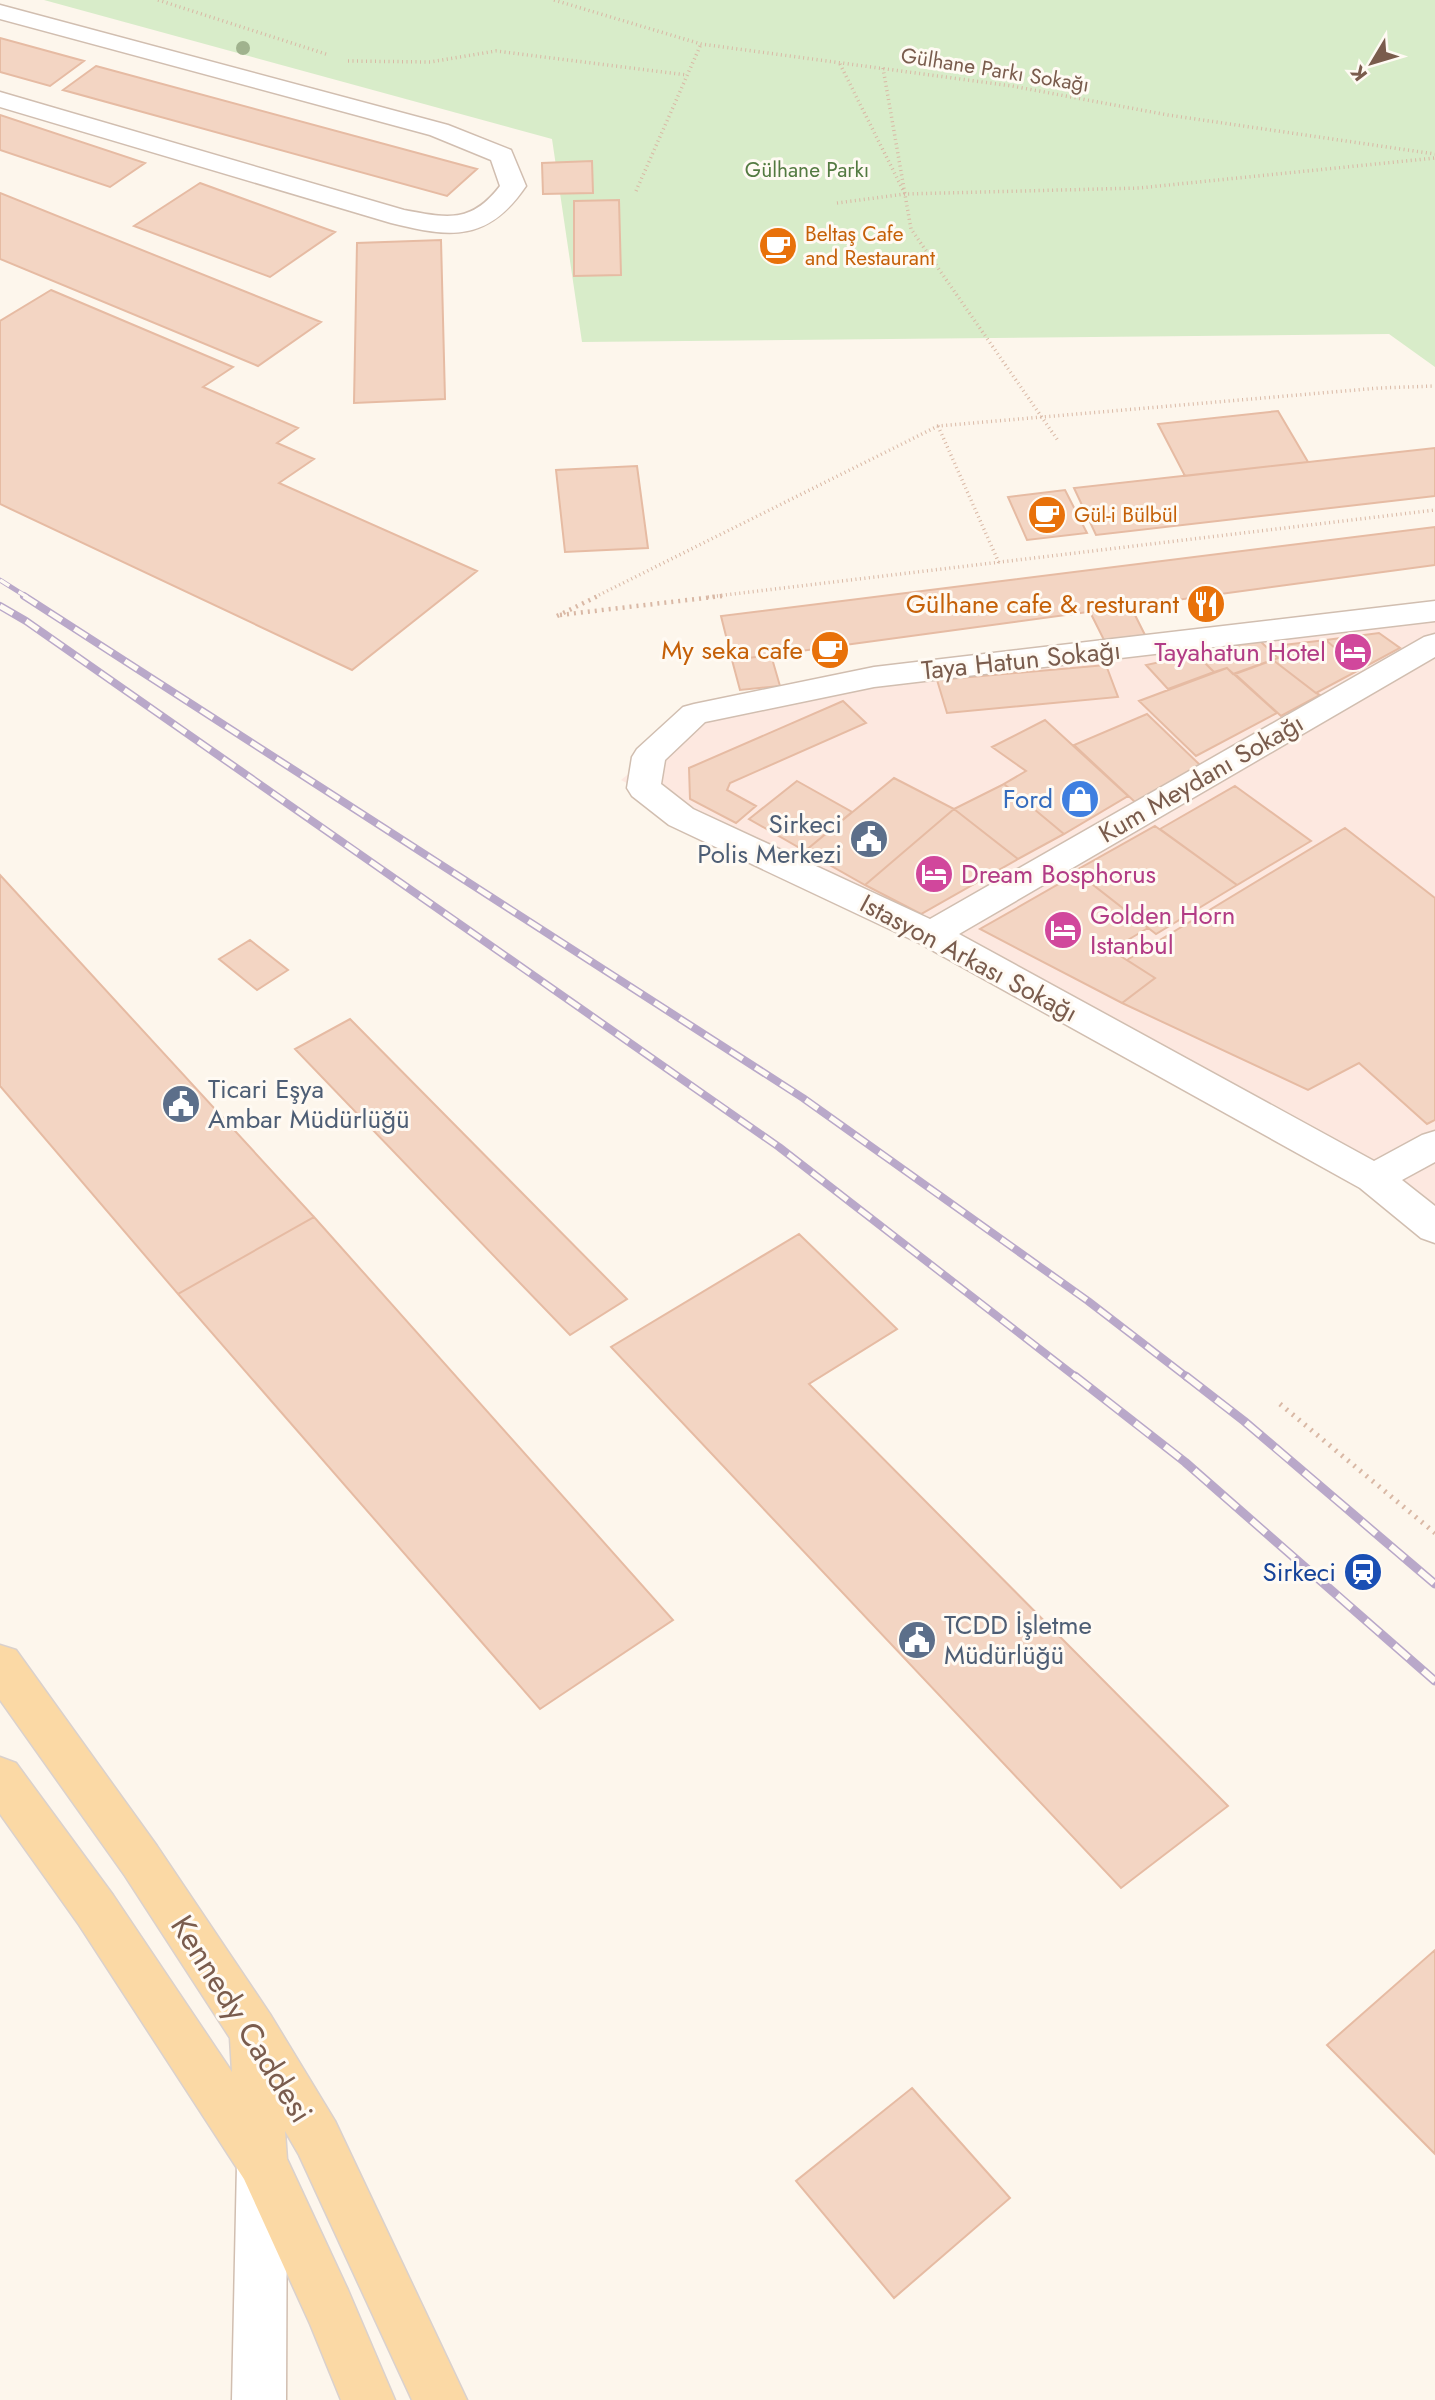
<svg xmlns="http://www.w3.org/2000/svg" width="1435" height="2400" font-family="Jost,sans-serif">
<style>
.commercial{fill:#fde8e0}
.green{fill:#d8ecc9}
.building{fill:#f3d5c3;stroke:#e6bba3;stroke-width:2}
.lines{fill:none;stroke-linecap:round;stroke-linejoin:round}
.minor-casing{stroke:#d1beb0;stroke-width:3}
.major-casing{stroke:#dad1cd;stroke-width:3}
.path-far2{stroke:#d9b8a5;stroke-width:3.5;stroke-dasharray:1 3.5;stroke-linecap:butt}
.path-far1{stroke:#d9b8a5;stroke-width:4.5;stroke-dasharray:2 5;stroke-linecap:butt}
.path{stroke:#d9b8a5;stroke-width:5;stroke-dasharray:2 6;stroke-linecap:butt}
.minor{fill:#fff;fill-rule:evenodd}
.major{fill:#fbd9a5;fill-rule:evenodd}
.rail-far2-casing{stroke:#b9a8c9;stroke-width:5}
.rail-far1-casing{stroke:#b9a8c9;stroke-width:8}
.rail-casing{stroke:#b9a8c9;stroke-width:9}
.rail-far2{stroke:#fffaf3;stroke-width:3.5;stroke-dasharray:11;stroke-linecap:butt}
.rail-far1{stroke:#fffaf3;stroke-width:5;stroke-dasharray:15;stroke-linecap:butt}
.rail{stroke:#fffaf3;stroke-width:6;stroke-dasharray:19;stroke-linecap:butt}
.tree{fill:#a0b28e}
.labels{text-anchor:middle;stroke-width:6;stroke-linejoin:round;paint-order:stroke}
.far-street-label{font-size:21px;fill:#7a5c4d;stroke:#fffaf3}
.far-park-label{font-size:21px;fill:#537a41;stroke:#fffaf3}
.far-food-label{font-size:21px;fill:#c56008;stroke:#fffaf3;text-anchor:start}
.food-label{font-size:26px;fill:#c56008;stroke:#fffaf3;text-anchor:end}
.hotel-label{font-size:26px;fill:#b23c85;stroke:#fffaf3;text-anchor:start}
.street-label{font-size:26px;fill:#7a5c4d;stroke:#fffaf3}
.shop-label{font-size:26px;fill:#366cbe;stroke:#fffaf3;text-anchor:end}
.service-label{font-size:26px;fill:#4e5e75;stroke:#fffaf3;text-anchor:start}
.transit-label{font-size:26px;fill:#164399;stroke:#fffaf3;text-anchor:end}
.near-street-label{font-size:32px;fill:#7a5c4d;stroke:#fffaf3}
</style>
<rect width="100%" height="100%" fill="#fdf6ec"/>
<path class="commercial" d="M1435 618V1238L1361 1176 621 780 697 719 865 684Z"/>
<path class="green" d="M44 0H1435V367L1389 334 582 342 552 139Z"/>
<path class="building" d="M0 38 84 61 50 86 0 72Z
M96 66 477 169 447 196 63 90Z
M0 115 145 163 110 187 0 150Z
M592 161 593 193 543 194 542 163Z
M200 183 335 232 270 277 134 226Z
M0 193 321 322 258 366 0 259Z
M619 200 621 275 574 276V201Z
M441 240 445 399 354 403 357 243Z
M51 290 233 367 203 387 298 428 277 443 314 459 279 483 477 571 352 670 0 504V321Z
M1278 411 1308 462 1185 476 1158 424Z
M1435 448V496L1096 535 1074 488Z
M637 466 648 548 565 552 556 470Z
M1065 490 1087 533 1027 540 1008 497Z
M1435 527V565L771 655 732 660 721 616Z
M1131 607 1146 637 1105 642 1090 612Z
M1379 633 1400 648 1359 670 1326 640Z
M1259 640 1278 658 1233 674 1227 668 1214 672 1196 654Z
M1326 640 1359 670 1316 693 1273 660 1291 652 1283 645Z
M1196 654 1214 672 1168 689 1146 665Z
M771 655 780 686 740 690 732 660Z
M1273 660 1316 693 1320 695 1281 716 1235 674Z
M1106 665 1118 697 947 713 937 680Z
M1227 668 1277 713 1196 756 1139 701Z
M843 701 866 723 730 783 727 790 756 806 736 823 690 799 689 768Z
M1147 714 1200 765 1136 803 1074 745Z
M1045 720 1128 796 1064 834 1004 784 1026 771 992 747Z
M894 778 954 809 865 885 805 851Z
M797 781 852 812 805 851 749 819Z
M1004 784 1064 834 1018 859 954 809Z
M1235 786 1311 841 1237 885 1160 829Z
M954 809 1018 859 921 914 865 885Z
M1155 826 1237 885 1156 934 1075 871Z
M1345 828 1435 898V1120L1427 1124 1359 1063 1308 1090 1122 1003 1155 978 1127 960Z
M1078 873 1148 928 1111 950 1155 978 1122 1003 980 929Z
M0 875 314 1217 178 1294 0 1086Z
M250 940 288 970 257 990 219 959Z
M350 1019 627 1299 570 1335 295 1049Z
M314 1217 673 1620 540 1709 178 1294Z
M799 1234 897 1329 809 1384 1228 1806 1121 1888 611 1347Z
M1435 1950V2154L1327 2045Z
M912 2088 1010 2198 894 2298 796 2181Z"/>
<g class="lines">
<defs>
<path id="minor" d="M0 5 448 125 511 150 526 186C488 242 451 238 391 223L0 107V92L404 210C447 218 471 224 500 186L491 160 430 135 0 19Z
M1435 601V621L874 687 705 722 665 760 661 784 693 809 930 919 1424 637 1435 634V657L959 934 1374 1161 1422 1135 1435 1131V1162L1402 1180 1435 1206V1243L1421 1238 1360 1188 919 943 669 825 632 796 627 788 632 757 637 749 683 707 694 704 874 667Z
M262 2139 280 2146 287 2164 286 2400H232L237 2164 244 2146Z"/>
<path id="major" d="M0 1645 16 1650 157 1846 270 2014 335 2121 467 2400H412L299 2155 285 2131 287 2159 348 2290 395 2400H341L310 2324 244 2179 79 1925 0 1814V1757L16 1763 113 1895 232 2072 230 2038 125 1876 0 1700Z"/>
</defs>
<use href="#minor" class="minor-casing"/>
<use href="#major" class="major-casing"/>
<path class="path-far2" d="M158 0 329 55
M554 0 701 44 1012 86 1168 115 1435 154
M348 61 430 62 496 51 687 75
M840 64 905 194 1139 188 1435 158
M883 68 911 229 1059 442
M636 191 701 44
M837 203 905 194
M938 426 999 563
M595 597 938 426 1379 388 1435 386
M708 597 1435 510"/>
<path class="path-far1" d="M560 615 722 596
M557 616 598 596"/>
<path class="path" d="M1280 1404 1435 1533"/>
<use href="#minor" class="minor"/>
<use href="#major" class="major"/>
<defs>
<path id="rail-far2" d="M0 580 27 597"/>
<path id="rail-far1" d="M24 596 803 1098 1088 1301 1188 1378
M0 606 26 621 779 1147 1077 1378"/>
<path id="rail" d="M1075 1376 1185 1462 1435 1681
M1186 1376 1244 1421 1435 1584"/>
</defs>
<use href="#rail-far2" class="rail-far2-casing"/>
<use href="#rail-far1" class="rail-far1-casing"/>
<use href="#rail" class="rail-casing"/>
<use href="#rail-far2" class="rail-far2"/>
<use href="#rail-far1" class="rail-far1"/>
<use href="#rail" class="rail"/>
</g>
<circle class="tree" cx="243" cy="48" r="7"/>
<defs>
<symbol id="cafe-disc" viewBox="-11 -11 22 22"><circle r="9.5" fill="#e8710a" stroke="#fffaf3"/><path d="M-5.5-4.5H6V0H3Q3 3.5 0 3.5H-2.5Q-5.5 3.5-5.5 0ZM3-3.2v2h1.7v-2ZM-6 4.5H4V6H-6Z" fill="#fff"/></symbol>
<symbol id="restaurant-disc" viewBox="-11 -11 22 22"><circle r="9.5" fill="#e8710a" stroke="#fffaf3"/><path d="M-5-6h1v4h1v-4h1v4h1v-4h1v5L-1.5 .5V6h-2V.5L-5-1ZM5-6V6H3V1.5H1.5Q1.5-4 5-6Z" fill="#fff"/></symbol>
<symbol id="hotel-disc" viewBox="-11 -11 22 22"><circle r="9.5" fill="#d1479c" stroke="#fffaf3"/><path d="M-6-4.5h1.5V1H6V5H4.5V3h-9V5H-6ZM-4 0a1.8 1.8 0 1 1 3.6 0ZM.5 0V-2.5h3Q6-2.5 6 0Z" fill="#fff"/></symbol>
<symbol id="shop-disc" viewBox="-11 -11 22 22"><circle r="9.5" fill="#3f7fe0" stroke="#fffaf3"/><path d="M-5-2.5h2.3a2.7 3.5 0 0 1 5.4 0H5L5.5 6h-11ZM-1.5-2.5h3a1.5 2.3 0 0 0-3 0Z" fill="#fff"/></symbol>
<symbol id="civic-disc" viewBox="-11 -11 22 22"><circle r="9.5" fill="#5c6f8a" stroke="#fffaf3"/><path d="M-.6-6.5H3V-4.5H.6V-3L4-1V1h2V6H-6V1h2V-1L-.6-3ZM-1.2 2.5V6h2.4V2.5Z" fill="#fff"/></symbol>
<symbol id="station-disc" viewBox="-11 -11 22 22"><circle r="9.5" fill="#1a4fb4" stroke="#fffaf3"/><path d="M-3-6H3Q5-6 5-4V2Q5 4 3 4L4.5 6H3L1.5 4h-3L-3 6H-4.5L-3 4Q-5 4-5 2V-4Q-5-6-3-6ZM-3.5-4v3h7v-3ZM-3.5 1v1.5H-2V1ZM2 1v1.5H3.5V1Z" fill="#fff"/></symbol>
</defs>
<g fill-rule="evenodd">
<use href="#cafe-disc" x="756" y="224" width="44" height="44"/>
<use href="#cafe-disc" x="1025" y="493" width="44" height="44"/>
<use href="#restaurant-disc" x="1184" y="582" width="44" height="44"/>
<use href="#cafe-disc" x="808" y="628" width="44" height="44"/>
<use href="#hotel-disc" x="1331" y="630" width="44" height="44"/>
<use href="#shop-disc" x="1058" y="777" width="44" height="44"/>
<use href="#civic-disc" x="847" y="817" width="44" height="44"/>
<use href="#hotel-disc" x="912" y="852" width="44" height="44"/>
<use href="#hotel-disc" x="1041" y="908" width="44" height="44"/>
<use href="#civic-disc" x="159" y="1082" width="44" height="44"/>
<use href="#station-disc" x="1341" y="1550" width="44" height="44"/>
<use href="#civic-disc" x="895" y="1618" width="44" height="44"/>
</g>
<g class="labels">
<g class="far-street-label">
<text transform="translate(995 70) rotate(9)" y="7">Gülhane Parkı Sokağı</text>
</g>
<g class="far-park-label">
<text x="807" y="177">Gülhane Parkı</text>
</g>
<g class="far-food-label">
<text x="805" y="241">Beltaş Cafe<tspan x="805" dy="24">and Restaurant</tspan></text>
<text x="1074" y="522">Gül-i Bülbül</text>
</g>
<g class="food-label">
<text x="1179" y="613">Gülhane cafe &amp; resturant</text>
<text x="803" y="659">My seka cafe</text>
</g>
<g class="hotel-label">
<text x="1326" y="661" text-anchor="end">Tayahatun Hotel</text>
<text x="961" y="883">Dream Bosphorus</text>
<text x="1090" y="924">Golden Horn<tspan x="1090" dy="30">Istanbul</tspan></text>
</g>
<g class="street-label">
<text transform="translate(1021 660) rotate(-6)" y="9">Taya Hatun Sokağı</text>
<text transform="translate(1201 778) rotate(-30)" y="9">Kum Meydanı Sokağı</text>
<text transform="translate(969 958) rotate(28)" y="9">Istasyon Arkası Sokağı</text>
</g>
<g class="shop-label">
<text x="1053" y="808">Ford</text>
</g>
<g class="service-label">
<text x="842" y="833" text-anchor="end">Sirkeci<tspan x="842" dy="30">Polis Merkezi</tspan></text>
<text x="208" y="1098">Ticari Eşya<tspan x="208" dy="30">Ambar Müdürlüğü</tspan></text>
<text x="944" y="1634">TCDD İşletme<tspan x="944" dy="30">Müdürlüğü</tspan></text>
</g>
<g class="transit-label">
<text x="1336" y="1581">Sirkeci</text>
</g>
<g class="near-street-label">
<text transform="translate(242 2019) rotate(58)" y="11">Kennedy Caddesi</text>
</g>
</g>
<g transform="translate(1372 63) rotate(232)" stroke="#fffaf3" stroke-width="5" paint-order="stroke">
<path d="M0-5L12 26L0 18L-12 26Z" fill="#7a5c4d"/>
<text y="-10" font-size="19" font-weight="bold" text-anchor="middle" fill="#7a5c4d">K</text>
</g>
</svg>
